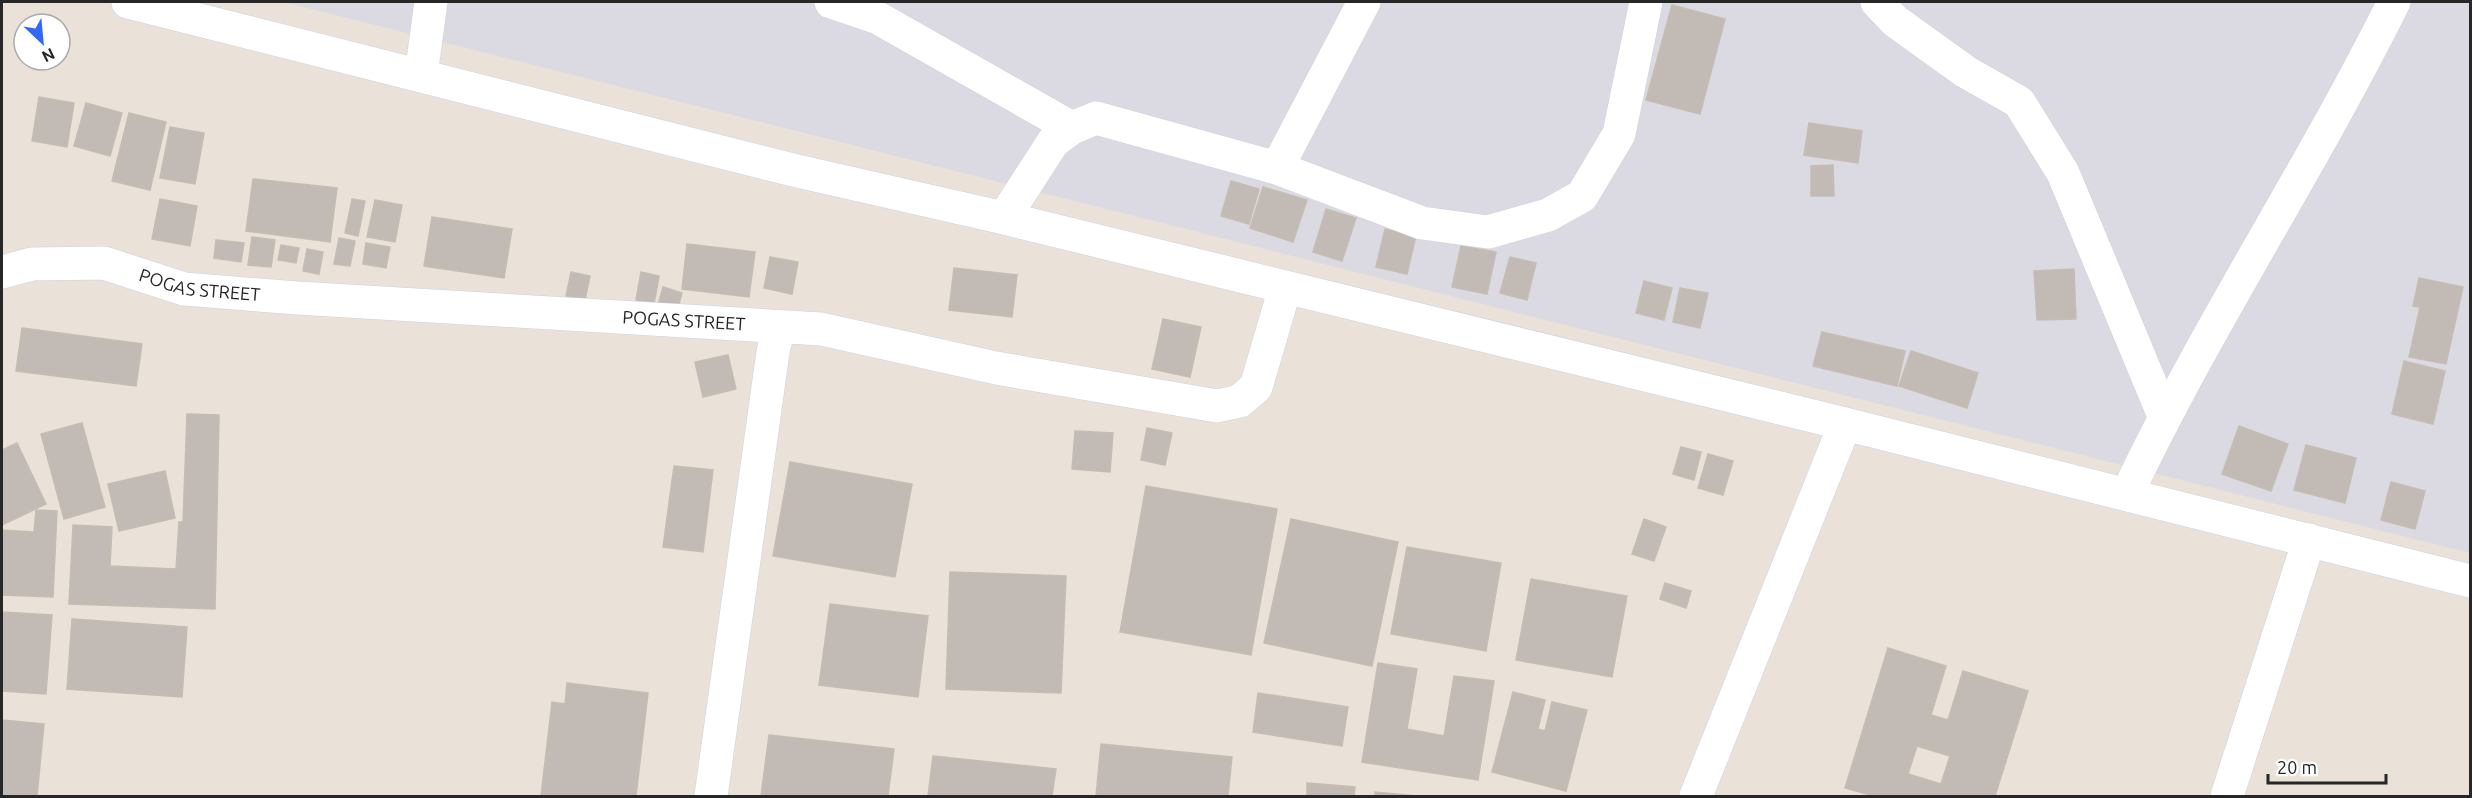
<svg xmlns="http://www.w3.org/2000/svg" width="2472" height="798" font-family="Ubuntu,sans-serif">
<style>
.industrial{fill:#dbd9e2}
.building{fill:#c2bbb5;stroke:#c5bdb2;stroke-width:1.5;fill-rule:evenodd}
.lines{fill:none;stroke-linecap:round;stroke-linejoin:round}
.minor-casing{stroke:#cdd2e1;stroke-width:34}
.minor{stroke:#fff;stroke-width:33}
.labels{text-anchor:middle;stroke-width:6;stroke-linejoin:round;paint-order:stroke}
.street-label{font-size:18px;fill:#272727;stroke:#fff}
</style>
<rect width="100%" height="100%" fill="#eae1d8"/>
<path class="industrial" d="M284 2H2470V553L999 182Z"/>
<path class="building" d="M1672 5 1725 19 1700 114 1646 100Z
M39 97 74 103 67 147 32 141Z
M86 103 122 113 110 156 74 146Z
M129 113 166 122 150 190 112 181Z
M1809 123 1862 131 1858 163 1804 155Z
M170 127 204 133 195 184 160 178Z
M1833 165 1834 196H1811V166Z
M253 179 337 188 330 242 246 231Z
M1231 181 1259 189 1249 224 1221 216Z
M1263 187 1307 200 1293 242 1250 228Z
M160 199 197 206 190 246 152 239Z
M352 199 365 201 358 236 345 233Z
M375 200 402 205 395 242 367 237Z
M1326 209 1356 218 1342 261 1313 252Z
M432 217 512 229 504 278 424 266Z
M1385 229 1416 236 1407 274 1376 267Z
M252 237 275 240 271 267 248 265Z
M339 238 355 241 350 266 334 264Z
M216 240 244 243 241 262 214 258Z
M366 243 390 247 386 268 363 264Z
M687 244 755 252 749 297 682 289Z
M281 245 299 248 296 263 278 260Z
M1461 246 1496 252 1487 294 1452 287Z
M307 249 323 252 319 274 303 271Z
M770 257 798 262 792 294 764 288Z
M1510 257 1536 263 1527 300 1500 293Z
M954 268 1017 275 1012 317 949 310Z
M2074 269 2076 319 2037 320 2034 271Z
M571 272 590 276 585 300 566 296Z
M641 272 659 276 654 304 636 300Z
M2419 278 2463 287 2446 364 2409 357 2420 307 2413 306Z
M1644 281 1672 288 1664 320 1636 313Z
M663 287 682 293 677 311 658 305Z
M1680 288 1708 293 1700 328 1673 322Z
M1163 319 1201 327 1190 377 1152 369Z
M22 328 142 344 136 386 16 371Z
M1822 332 1905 351 1897 386 1813 366Z
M1911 351 1978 373 1967 408 1899 386Z
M728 355 736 389 703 397 695 362Z
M2404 361 2445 371 2433 424 2392 414Z
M187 414 219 415 215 609 69 604 73 525 112 527 110 566 176 569 179 522H183Z
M82 423 105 507 64 519 41 434Z
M2239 426 2288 444 2271 491 2222 474Z
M1147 428 1172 433 1165 465 1141 460Z
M1075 431 1113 433 1110 472 1072 469Z
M17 443 46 504 2 525V450Z
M2306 445 2356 458 2345 503 2294 490Z
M1681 447 1701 452 1694 480 1673 474Z
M1708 454 1733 461 1723 495 1698 488Z
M790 462 912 484 895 577 773 556Z
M674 466 713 470 703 552 663 547Z
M165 471 175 518 119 531 108 484Z
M2391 482 2425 491 2415 529 2381 520Z
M1146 486 1277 509 1251 655 1120 632Z
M36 510 57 511 53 597 2 595V530L34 532Z
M1291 519 1398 542 1372 666 1264 643Z
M1644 519 1666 527 1654 561 1632 554Z
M1407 547 1501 563 1486 651 1391 634Z
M950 572 1066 576 1061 693 946 689Z
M1531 579 1627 596 1612 677 1516 660Z
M1665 583 1691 591 1686 608 1660 599Z
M830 604 928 616 918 697 819 685Z
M2 612 52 615 46 694 2 691Z
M72 619 187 627 182 697 67 689Z
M1888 648 1946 666 1931 715 1948 720 1963 671 2028 691 1995 796H1874L1845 788ZM1917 746 1950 756 1941 784 1908 774Z
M1378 663 1417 669 1407 729 1444 736 1454 676 1494 681 1478 780 1362 762Z
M567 683 648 693 636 796H541L552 702 565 704Z
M1513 692 1545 700 1538 729 1545 731 1552 702 1587 710 1566 791 1492 772Z
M1258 693 1348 707 1342 746 1253 732Z
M2 720 44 724 37 796H2Z
M769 735 894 749 888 796H761Z
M1101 744 1232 757 1228 796H1096Z
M933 756 1056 769 1052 796H928Z
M1307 783 1355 787 1354 796H1307Z
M1375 792 1417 796H1375Z"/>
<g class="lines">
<defs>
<g id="minor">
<path d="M128 2 793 170 1004 218 1845 424 2470 581"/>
<path d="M831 2 878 18 1072 128"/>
<path d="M1877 2 1895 21 1966 72 2019 102 2063 173 2164 416"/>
<path d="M421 75 431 2"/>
<path d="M1277 168 1364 2"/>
<path d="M1004 218 1053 142 1072 128 1096 118 1277 168 1422 223 1488 232 1548 215 1582 196 1619 134 1646 2"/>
<path id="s1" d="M2 272 32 264 104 263 184 289 297 298 821 329 996 368 1217 406 1240 401 1256 387 1285 288"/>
<path d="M2127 494C2207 325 2311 169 2394 2"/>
<path d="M711 796 773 352 779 327"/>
<path d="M1696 796 1845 424"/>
<path d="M2227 796 2309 540"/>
</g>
</defs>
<use href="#minor" class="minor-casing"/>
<use href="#minor" class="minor"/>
</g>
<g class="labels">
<g class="street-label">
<text dy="6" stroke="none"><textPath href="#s1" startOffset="202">POGAS STREET</textPath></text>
<text dy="6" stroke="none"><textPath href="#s1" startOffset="688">POGAS STREET</textPath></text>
</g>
</g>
<rect width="2472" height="798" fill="none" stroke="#272727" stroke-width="6"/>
<g transform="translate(42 42) rotate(154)"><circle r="28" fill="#ffffff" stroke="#a9a9a9" stroke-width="1.5"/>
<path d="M0-4.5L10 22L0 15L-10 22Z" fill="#3267fd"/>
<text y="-9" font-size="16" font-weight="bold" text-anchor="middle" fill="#272727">N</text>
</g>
<path d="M2268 774v9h118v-9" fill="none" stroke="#272727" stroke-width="3"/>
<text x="2277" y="774" font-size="18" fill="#272727" stroke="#ffffff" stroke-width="4.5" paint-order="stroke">20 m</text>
</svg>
